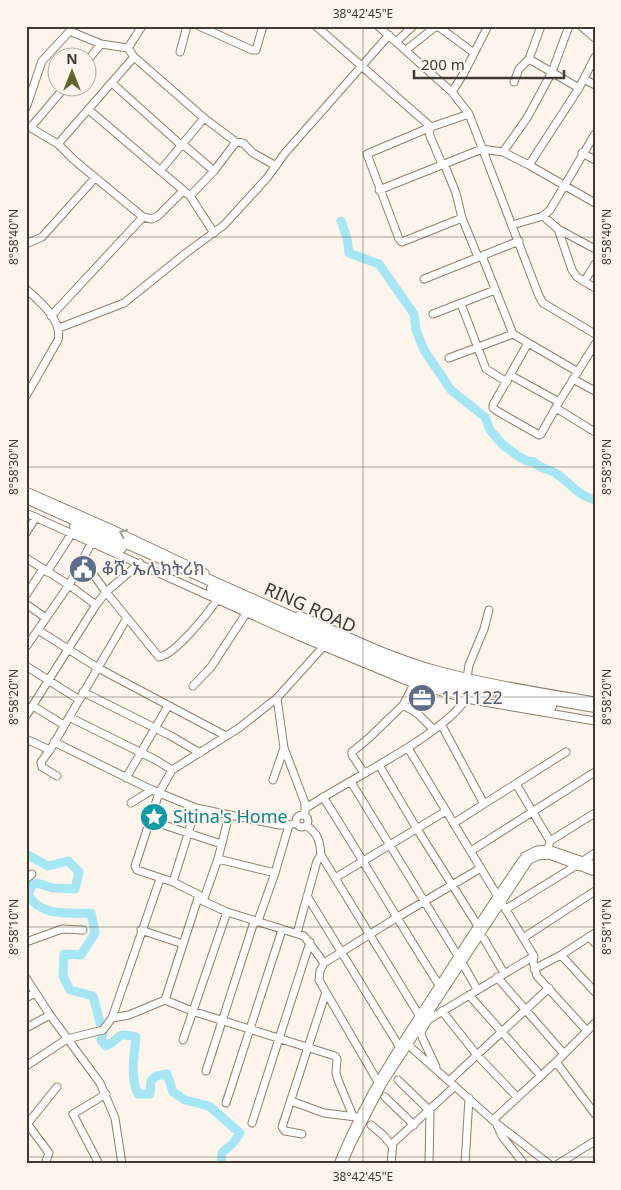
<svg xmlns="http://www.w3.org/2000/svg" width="621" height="1190" font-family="'Noto Sans','Noto Sans Ethiopic',sans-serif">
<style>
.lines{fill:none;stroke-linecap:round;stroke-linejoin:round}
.river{stroke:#a4e6f4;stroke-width:9}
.minor-casing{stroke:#907e67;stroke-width:9}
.highway-casing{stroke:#907e67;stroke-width:12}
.minor{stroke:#fff;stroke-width:7}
.highway{stroke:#fff;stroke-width:10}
.oneway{stroke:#a09c97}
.ticks{fill:none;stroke:#41392f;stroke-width:1;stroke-opacity:0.45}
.labels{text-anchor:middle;stroke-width:4;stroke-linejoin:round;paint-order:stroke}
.service-label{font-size:18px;fill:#4e5e75;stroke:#fdf5eb;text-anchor:start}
.street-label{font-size:18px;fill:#41392f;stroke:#fdf5eb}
.culture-label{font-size:18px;fill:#0d838f;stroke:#fdf5eb;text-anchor:start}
.neatline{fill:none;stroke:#41392f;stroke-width:2}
.ticks-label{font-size:12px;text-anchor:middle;fill:#41392f}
</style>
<rect width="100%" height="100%" fill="#fdf5eb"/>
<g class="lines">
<path class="river" d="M341 221 347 238 349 253 379 264 414 314 416 330 424 350 451 390 485 417 490 430 503 445 518 456 527 461 534 462C540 469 547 468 555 473 572 483 573 493 595 500
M26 854 48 866 68 861 79 872 75 889 53 888 37 883 32 885 28 895C41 917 69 913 91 913L95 933 81 955 64 954 63 976 70 990 93 996 103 1034 101 1040 106 1046C122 1039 114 1031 136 1037 134 1056 130 1077 138 1094H150L151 1081 156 1076 167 1074 173 1092 185 1100 209 1106 240 1133 233 1143 222 1153 221 1164"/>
<defs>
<path id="minor" d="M199 26 252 50H256L263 26
M316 26 431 127 429 132 430 136 442 164 445 166 456 193 462 218 478 257
M378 26 452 92 469 114 539 296 543 303 595 334
M581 26 595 38
M589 32 594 26
M396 42 413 26
M128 48 142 26
M406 50 435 27H439L474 53
M180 52 187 26
M529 59 579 88
M88 60 101 44
M584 79 595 85
M514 82 519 69 529 59 541 26
M112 83 181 145 186 147 214 171
M452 92 464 73 488 26
M26 108 42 61 69 32H72L101 44 128 48 134 57 204 118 236 142 243 143 253 153 276 166
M89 110 190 196 214 233
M26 125 58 144 134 57
M31 127 64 88
M503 152 527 118 552 72 569 26
M582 153 595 160
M529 165 579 88 595 57
M160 171 204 118
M379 190 482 149 503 152 529 165 595 203
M190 196 214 171 236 142
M543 216 558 229 595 249
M143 217 152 219 158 216 183 191
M462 218 402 242 399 239 367 154 431 127 469 114
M512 225 543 216 550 210 595 134
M558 229 572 270 577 277 595 288
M26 244 42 237 95 178
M482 256 513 334 578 372
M424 279 519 241
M584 282 595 264
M26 289C39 301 63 320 58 340L26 396
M461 304 486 369 507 382
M433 314 495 290
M51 316 143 217 74 160 58 144
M59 328 124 303 186 253 224 225 267 178 285 153 389 35
M528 343 493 405V408L497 411 539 435 541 434 559 402 595 344
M449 358 513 334
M510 375 559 402
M573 379 595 391
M556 408 595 432
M26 491 110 528 205 573
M26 513 298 636 414 684 466 699 595 721
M26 533 36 517
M26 558 69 585 96 605
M83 560 106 592 159 657C175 655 208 613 218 599
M47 572 72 533
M26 595 43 569
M26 604 46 618
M299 615C344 634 389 657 437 670 489 684 542 692 595 701
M38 630 98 668 226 736
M26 647 69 585 92 542
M26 666 78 699
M467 678 469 665 484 629 489 610
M193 686 211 667 247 612
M83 692 171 736 200 753
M277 698 239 728 172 770 159 793 135 866 137 870 173 882 199 895 203 901 227 912 304 936 324 963
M403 705 418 714 434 730
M33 706 64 725
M26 716 96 605 106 592 140 563
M69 717 156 760 172 770
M441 724 484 804
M26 739 50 750
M54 742 152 790
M408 748 534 956 533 962 537 976 587 1031
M379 765 417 829 478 926
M364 773 352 755V752L369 738 403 705 414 684
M57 776 42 767 41 762 50 750 127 618
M126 778 168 706
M273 780 284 748
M351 782 458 956
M516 784 550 841
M323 797C363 859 399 923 439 985
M131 803 152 790 196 808 279 825H289L296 823
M306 808C345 783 386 763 424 737 440 725 455 715 466 699
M296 821a6 6 0 1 1 12 0a6 6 0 1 1-12 0Z
M305 815V803L284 748 277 698 323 647
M149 820 221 844
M454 823 566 752
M306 826C318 832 320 842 321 855L419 1015
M549 845 550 841 595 813
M471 851 595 772
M218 859 275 873
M583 861 595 853
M335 878 446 811
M26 879 32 874
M173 882 196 808
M307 896 399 1046
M203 901 218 859 229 815
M506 909 577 865
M141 930 183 944
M297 933 317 861 321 855
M589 937 595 943
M523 938 595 891
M484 939 504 973
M26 942 62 929 83 930
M561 955 595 992
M464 966 477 989
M534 969 561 955 595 933
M497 977 564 1054
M26 978 50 1015 100 1083 115 1118 122 1164
M469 995 541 1076
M26 998 35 993
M165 1000 199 895
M442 1011 477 1055 517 1097
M112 1018 129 1015 165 1000 192 1011 335 1056 337 1059 336 1073 338 1080 353 1116
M26 1028 50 1015
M183 1040 227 912
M405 1042 496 1123 549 1164
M556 1062 595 1114
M26 1066 67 1039 103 1030 112 1018 160 879
M436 1067 422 1037 421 1032 428 1020 534 956
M206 1071 253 925 258 921 275 873 289 825
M398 1080 430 1111 429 1164
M449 1081 549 988
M378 1082 319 980 320 971 324 963 396 918 481 868
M385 1097 414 1125
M291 1101 324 1113 356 1117
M226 1103 282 930
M493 1120 556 1062 595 1023
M26 1122 49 1153 45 1164
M28 1123 57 1087
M252 1123 310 942
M371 1125 384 1136 392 1146
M497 1125 502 1136 524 1164
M302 1134 285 1131 282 1127 326 992
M99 1164 73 1114 106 1094
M338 1164C364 1100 401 1043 439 986 467 942 495 899 525 856L537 850 548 849 595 865
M343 1164 351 1145 383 1083 529 860 538 856 549 855 595 872
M391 1164 393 1143 455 1086
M465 1164 469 1098
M558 1164 595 1141"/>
<path id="highway" d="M26 498 390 661 442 677 485 688 595 707
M75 527 121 548
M212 589 379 665 442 685 487 695
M501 698 551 706"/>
</defs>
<use href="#minor" class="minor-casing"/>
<use href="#highway" class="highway-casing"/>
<use href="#minor" class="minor"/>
<use href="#highway" class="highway"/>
</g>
<defs><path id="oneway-chevron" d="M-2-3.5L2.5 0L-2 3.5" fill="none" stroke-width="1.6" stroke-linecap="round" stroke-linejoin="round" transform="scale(1.25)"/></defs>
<use class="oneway" href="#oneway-chevron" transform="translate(123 533) rotate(-155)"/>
<path class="ticks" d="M363 26V1164M26 237H595M26 467H595M26 697H595M26 927H595M26 1157H595"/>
<defs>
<symbol id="civic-disc" viewBox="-11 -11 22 22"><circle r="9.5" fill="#5c6f8a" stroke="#fdf5eb"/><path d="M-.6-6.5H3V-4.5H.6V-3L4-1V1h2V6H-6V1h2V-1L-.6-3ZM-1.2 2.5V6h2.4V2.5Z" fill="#fff"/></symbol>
<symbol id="office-disc" viewBox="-11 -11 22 22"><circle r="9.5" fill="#5c6f8a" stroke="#fdf5eb"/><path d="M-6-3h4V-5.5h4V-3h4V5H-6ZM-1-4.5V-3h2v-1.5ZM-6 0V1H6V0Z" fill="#fff"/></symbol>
<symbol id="sight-disc" viewBox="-11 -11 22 22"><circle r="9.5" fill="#0f9aa8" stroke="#fdf5eb"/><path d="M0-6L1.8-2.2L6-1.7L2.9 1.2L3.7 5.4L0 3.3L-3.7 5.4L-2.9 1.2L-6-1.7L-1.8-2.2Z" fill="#fff"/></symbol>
</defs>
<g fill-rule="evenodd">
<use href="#civic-disc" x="67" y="553" width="32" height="32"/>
<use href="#office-disc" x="406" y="682" width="32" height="32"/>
<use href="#sight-disc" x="138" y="801" width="32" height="32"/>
</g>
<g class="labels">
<g class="service-label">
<text x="102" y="575">ቆሼ ኤሌክትሪክ</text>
<text x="441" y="704">111122</text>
</g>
<g class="street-label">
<text transform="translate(310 608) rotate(24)" y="6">RING ROAD</text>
</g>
<g class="culture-label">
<text x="173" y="823">Sitina's Home</text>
</g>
</g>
<rect width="621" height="1190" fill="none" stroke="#fdf5eb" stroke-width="55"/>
<g transform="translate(72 72)"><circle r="24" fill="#fdf5eb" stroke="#b2aaa0"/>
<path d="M0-4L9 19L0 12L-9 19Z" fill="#65602c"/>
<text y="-8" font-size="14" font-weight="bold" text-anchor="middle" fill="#41392f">N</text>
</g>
<path d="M414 70v8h150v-8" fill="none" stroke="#41392f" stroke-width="2.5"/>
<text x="421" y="70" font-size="15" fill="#41392f" stroke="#fdf5eb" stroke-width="4" paint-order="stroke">200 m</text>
<rect x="28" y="28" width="566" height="1134" class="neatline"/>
<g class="ticks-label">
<text x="363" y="18">38°42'45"E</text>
<text transform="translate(14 237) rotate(-90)" y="4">8°58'40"N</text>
<text transform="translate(607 237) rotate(-90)" y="4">8°58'40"N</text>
<text transform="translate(14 467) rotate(-90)" y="4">8°58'30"N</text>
<text transform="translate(607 467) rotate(-90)" y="4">8°58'30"N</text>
<text transform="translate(14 697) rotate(-90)" y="4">8°58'20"N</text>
<text transform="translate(607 697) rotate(-90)" y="4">8°58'20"N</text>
<text transform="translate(14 927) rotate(-90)" y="4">8°58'10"N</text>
<text transform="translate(607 927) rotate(-90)" y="4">8°58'10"N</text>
<text x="363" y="1181">38°42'45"E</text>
</g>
</svg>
